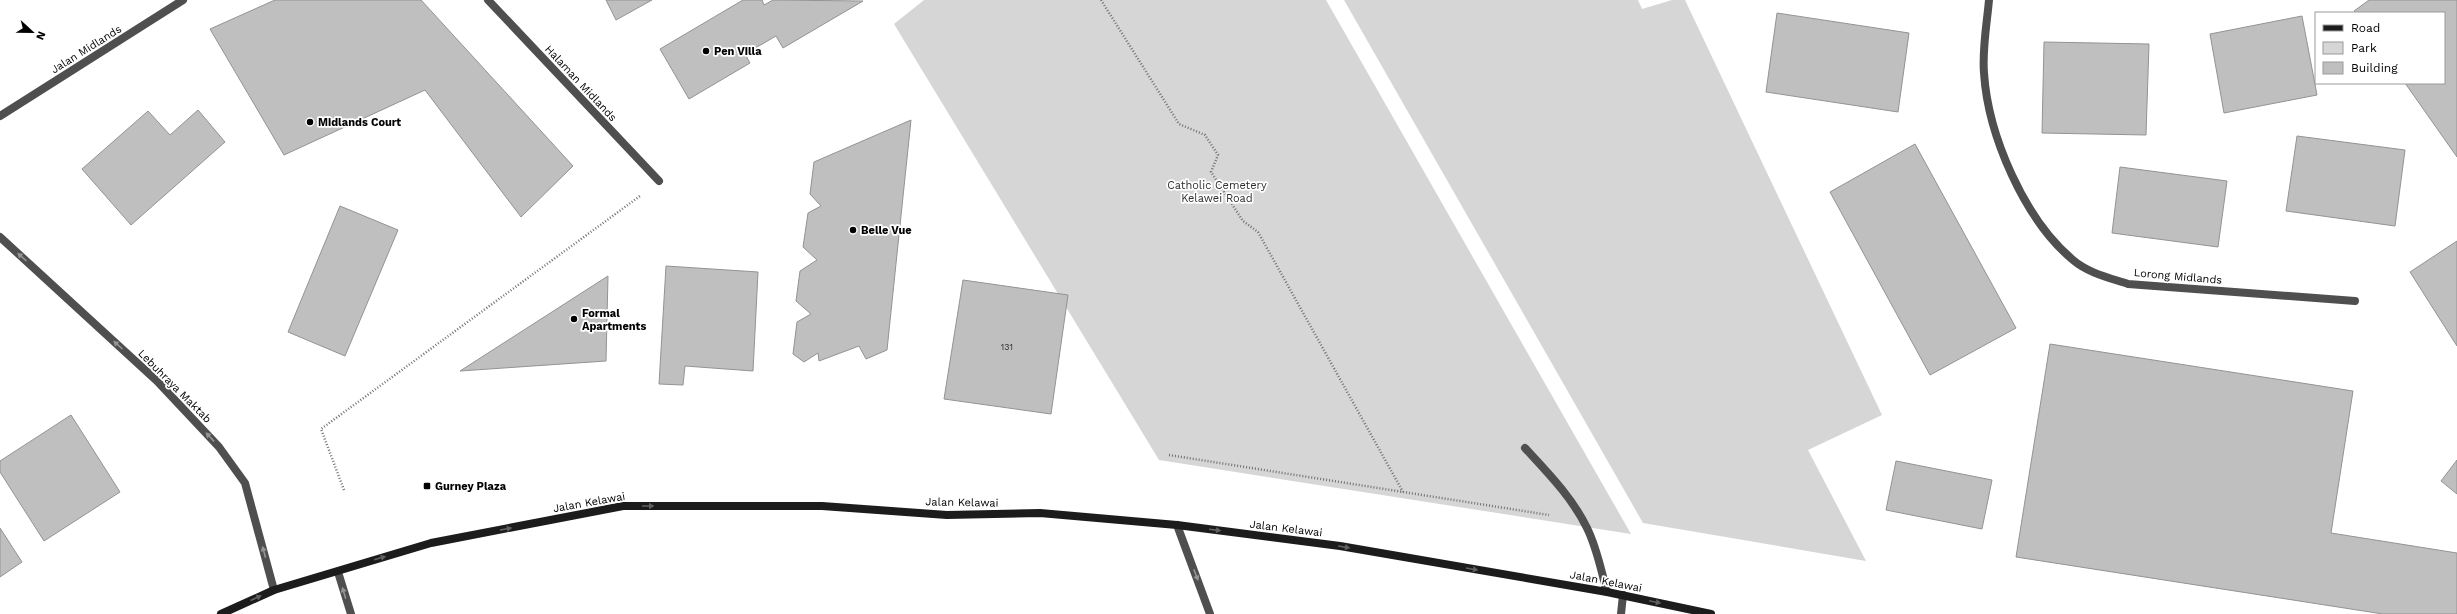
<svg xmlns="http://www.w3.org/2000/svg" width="2457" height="614" font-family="'Work Sans',sans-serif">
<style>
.green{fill:#d6d6d6}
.building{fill:#bfbfbf;stroke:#939393}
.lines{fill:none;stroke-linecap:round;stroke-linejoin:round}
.path{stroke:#717171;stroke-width:2.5;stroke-dasharray:1 2;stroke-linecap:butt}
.lane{stroke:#4f4f4f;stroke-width:8}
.street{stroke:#4f4f4f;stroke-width:8}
.secondary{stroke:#1c1c1c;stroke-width:8}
.oneway{fill:#959595}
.oneway2{fill:#606060}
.poi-dot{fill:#000;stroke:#fff;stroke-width:1.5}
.labels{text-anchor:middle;stroke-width:3.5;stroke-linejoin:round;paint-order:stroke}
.number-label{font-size:9px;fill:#303030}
.street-label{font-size:11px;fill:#000;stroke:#fff}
.poi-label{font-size:11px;font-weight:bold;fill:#000;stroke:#fff;text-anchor:start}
.park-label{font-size:11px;fill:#2d2d2d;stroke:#fff}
</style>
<rect width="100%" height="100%" fill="#fff"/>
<path class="green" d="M924 0H1326L1631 534 1159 460 894 24Z
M1344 0H1638L1642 9 1672 0H1685L1882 415 1808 450 1866 561 1643 523Z"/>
<path class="building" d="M275 0H421L573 166 521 217 425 90 284 155 210 29Z
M606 0H652L616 20Z
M743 0H762L764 5 773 0 863 1 783 48 776 36 745 54 750 63 689 99 660 49Z
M2369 0H2457V157L2405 83H2444V13H2356L2354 11Z
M1777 13 1909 33 1898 112 1766 92Z
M2302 16 2317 95 2224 113 2210 34Z
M2044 42 2149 44 2146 135 2042 133Z
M198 110 225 142 131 225 82 169 148 111 170 135Z
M911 120 887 350 866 359 859 346 819 361 818 353 804 362 793 354 797 322 811 314 796 301 800 271 817 260 803 247 808 213 821 206 810 194 814 162Z
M2297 136 2405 150 2395 226 2286 211Z
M1915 144 2016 328 1930 375 1830 192Z
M2120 167 2227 181 2218 247 2112 233Z
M340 206 398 230 345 356 288 332Z
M2457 241V346L2410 272Z
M666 266 758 272 753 371 685 366 683 385 659 384Z
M608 276 606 361 460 371Z
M963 280 1068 295 1051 414 944 399Z
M2050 344 2353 391 2331 533 2457 553V614H2383L2016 557Z
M71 415 120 492 44 541 0 472V461Z
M2457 460V494L2441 481Z
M1896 461 1992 480 1982 529 1886 510Z
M0 528 22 562 0 577Z"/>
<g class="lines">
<path class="path" d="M1101 0 1179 124 1205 135 1218 155 1211 172 1243 221 1258 232 1403 492
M1169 455 1549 515
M344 490 321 429 640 196"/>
<path class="lane" d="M1525 448C1547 472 1572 497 1587 528 1597 548 1601 570 1607 592
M1177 525 1210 614
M338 572 351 614
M1621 614 1623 595"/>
<path class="street" d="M488 0 659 181
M1989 0C1987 23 1982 49 1984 73 1988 135 2024 219 2073 260 2088 273 2110 278 2128 284L2355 301
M0 116 183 0
M0 237 157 381 219 447 245 483 274 590"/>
<path class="secondary" d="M221 614 274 590 431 543 623 506H822L947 515 1040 513 1177 525 1340 546 1607 592 1711 614"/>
</g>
<defs><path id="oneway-solid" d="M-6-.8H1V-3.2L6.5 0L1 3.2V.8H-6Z"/></defs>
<g class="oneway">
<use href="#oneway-solid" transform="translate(22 257) rotate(-138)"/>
<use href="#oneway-solid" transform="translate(118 345) rotate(-138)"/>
<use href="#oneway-solid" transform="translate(210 437) rotate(-133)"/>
<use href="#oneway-solid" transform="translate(264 552) rotate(-105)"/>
<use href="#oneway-solid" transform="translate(1196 575) rotate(69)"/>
<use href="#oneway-solid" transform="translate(344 593) rotate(-107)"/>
</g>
<g class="oneway2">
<use href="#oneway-solid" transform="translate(648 506)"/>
<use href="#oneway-solid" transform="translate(506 529) rotate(-11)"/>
<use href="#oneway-solid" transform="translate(1215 530) rotate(7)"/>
<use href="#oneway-solid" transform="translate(1344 547) rotate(9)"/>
<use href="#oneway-solid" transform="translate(380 558) rotate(-16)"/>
<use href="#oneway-solid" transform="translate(1472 569) rotate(10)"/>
<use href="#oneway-solid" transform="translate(256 598) rotate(-24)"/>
<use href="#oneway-solid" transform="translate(1655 602) rotate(12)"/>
</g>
<g class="poi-dot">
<circle cx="706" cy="51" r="4"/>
<circle cx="310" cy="122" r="4"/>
<circle cx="853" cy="230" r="4"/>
<circle cx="574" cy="319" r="4"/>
<rect x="423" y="482" width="8" height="8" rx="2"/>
</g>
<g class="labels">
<g class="number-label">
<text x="1007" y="350">131</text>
</g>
<g class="street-label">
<text transform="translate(86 49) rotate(-32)" y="4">Jalan Midlands</text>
<text transform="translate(581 83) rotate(47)" y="4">Halaman Midlands</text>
<text transform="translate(2178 276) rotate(5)" y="4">Lorong Midlands</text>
<text transform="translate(175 386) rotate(45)" y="4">Lebuhraya Maktab</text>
<text transform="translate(589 502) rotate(-10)" y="4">Jalan Kelawai</text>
<text transform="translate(962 502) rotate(1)" y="4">Jalan Kelawai</text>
<text transform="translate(1286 528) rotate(7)" y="4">Jalan Kelawai</text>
<text transform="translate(1606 581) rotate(11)" y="4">Jalan Kelawai</text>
</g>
<g class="poi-label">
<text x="714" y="55">Pen Villa</text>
<text x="318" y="126">Midlands Court</text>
<text x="861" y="234">Belle Vue</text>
<text x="582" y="317">Formal<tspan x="582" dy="13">Apartments</tspan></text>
<text x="435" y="490">Gurney Plaza</text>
</g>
<g class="park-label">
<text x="1217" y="189">Catholic Cemetery<tspan x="1217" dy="13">Kelawei Road</tspan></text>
</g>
</g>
<rect x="2315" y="12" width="130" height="72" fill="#ffffff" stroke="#999999"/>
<rect x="2323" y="25" width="20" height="6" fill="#1c1c1c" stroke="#999999"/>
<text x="2351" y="32" font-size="12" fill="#000000">Road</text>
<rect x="2323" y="42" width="20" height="12" fill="#d6d6d6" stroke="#999999"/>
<text x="2351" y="52" font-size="12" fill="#000000">Park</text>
<rect x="2323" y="62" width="20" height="12" fill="#bfbfbf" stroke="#999999"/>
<text x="2351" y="72" font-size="12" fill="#000000">Building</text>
<g transform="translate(32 32) rotate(112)" stroke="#ffffff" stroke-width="3" paint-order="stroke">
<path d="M0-3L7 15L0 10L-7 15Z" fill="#000000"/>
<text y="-6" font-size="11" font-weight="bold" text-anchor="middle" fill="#000000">N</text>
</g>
</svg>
